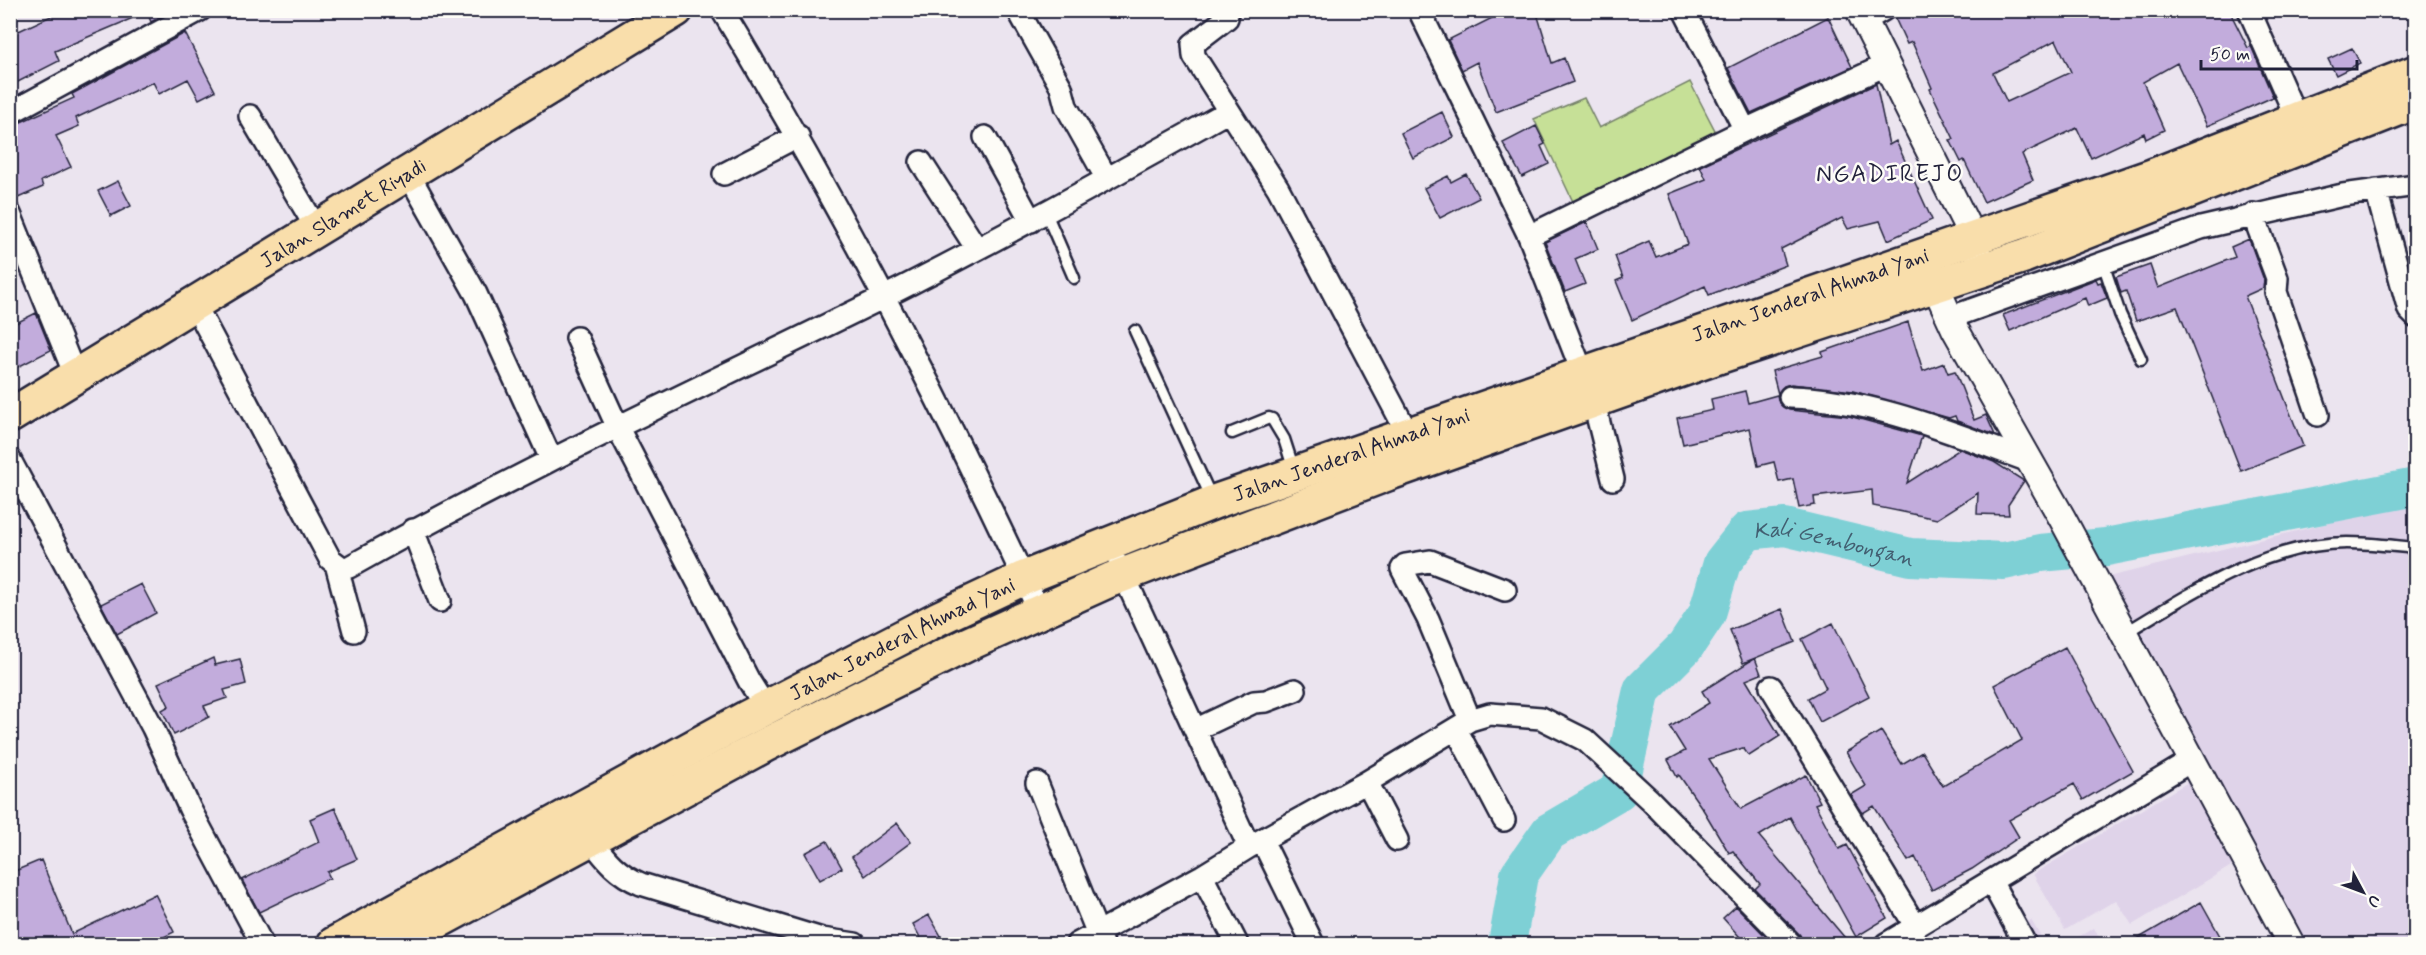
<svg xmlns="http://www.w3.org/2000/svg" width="2426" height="955" font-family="Mynerve,sans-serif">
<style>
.built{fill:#dfd3e9}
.green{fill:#c6e097;stroke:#748169;stroke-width:1.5}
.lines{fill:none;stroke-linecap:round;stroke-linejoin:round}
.river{stroke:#7ed0d5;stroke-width:38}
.building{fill:#c2acdc;stroke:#22223b;stroke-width:1.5;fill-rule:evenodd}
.service-casing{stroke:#22223b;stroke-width:15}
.minor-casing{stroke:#22223b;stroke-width:26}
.tertiary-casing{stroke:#22223b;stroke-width:30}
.primary-casing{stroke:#22223b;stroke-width:38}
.trunk-casing{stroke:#22223b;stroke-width:38}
.service{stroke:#fdfcf7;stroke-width:10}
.minor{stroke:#fdfcf7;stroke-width:21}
.tertiary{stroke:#fdfcf7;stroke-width:26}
.primary{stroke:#f9deab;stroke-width:33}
.trunk{stroke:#f9deab;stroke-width:33}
.labels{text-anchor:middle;stroke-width:5;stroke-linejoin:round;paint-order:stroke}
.street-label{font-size:21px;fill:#22223b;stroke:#fdfcf7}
.water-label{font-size:22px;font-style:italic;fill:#425f71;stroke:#fdfcf7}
.quarter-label{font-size:24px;letter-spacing:1.5px;fill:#22223b;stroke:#fdfcf7}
</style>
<rect width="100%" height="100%" fill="#ebe4ef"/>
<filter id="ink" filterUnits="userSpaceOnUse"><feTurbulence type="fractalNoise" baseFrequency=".0167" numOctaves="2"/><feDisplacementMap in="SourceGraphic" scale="12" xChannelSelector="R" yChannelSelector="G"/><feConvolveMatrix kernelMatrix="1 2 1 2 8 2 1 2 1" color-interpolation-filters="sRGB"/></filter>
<g filter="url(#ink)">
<path class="built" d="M2415 502V944H2298L2104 578Z
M2190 781 2238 862 2132 925 2116 900 2065 930 2033 874Z
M2031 920 2045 944H2034L2023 925Z
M2094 928 2103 944H2066Z"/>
<path class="green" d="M1690 82 1720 140 1576 208 1534 119 1584 98 1599 128Z"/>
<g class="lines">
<path class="river" id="s1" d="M1507 944 1519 875 1549 832 1619 791 1642 690 1685 647 1707 614 1722 563 1747 531 1785 527 1910 557 2004 561 2040 553 2106 547 2416 487"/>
</g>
<path class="building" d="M64 10H172L151 22 147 12 55 51 59 61 10 86V35Z
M1508 10H1536L1552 63 1564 58 1573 82 1496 112 1477 62 1462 70 1448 40Z
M1896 10H2162L2166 18 2182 10H2190L2193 17 2205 10H2229L2248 48 2251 46 2273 97 2207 126 2177 63 2143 82 2164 130 2146 139 2144 133 2091 158 2077 128 2022 154 2033 180 1984 202 1964 160 1961 162 1950 140 1954 139 1930 89 1932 88 1912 42 1907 44 1894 16ZM2056 40 2071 72 2007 102 1993 73Z
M1828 17 1852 67 1751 113 1728 68Z
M185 33 215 91 199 99 188 79 159 94 153 82 76 118 79 126 56 136 71 167 41 181 43 187 18 198 10 182V127L74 98 72 94Z
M2352 48 2360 63 2336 75 2328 59Z
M1876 84 1889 145 1896 141 1932 220 1888 240 1880 221 1848 229 1842 218 1781 249 1786 265 1709 295 1705 286 1632 320 1616 281 1623 278 1615 256 1649 241 1656 257 1688 244 1669 194 1706 179 1700 166Z
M1442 112 1454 137 1413 158 1401 133Z
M1536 126 1545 144 1541 146 1549 164 1522 177 1503 143Z
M1466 174 1479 198 1440 218 1424 188 1448 176 1451 182Z
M118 181 131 206 111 216 98 191Z
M1587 222 1598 249 1575 259 1585 284 1565 292 1545 242Z
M2249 239 2264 280 2263 288 2245 296 2303 446 2241 471 2177 307 2136 321 2126 291 2121 293 2116 277 2150 265 2158 288 2235 257 2231 247Z
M2096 279 2098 283 2101 282 2107 298 2088 306 2085 298 2010 331 2003 315Z
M36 313 51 350 10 371V326Z
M1908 322 1923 371 1944 363 1948 373 1955 371 1974 420 1986 415 1995 435 1957 421 1955 416 1949 418 1853 391 1791 384 1784 386 1778 394 1772 371 1823 356 1822 352Z
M1745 391 1748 403 1777 395 1779 403 1789 410 1849 416 1922 436 1907 483 1960 449 1994 462 2024 481 2008 505 2009 515 1977 514 1978 493 1937 519 1873 506 1872 490 1814 497 1815 505 1799 508 1793 479 1779 482 1774 462 1758 466 1750 428 1683 444 1677 418 1713 410 1711 399Z
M141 584 156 613 117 634 101 604Z
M1782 609 1795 642 1743 663 1730 630Z
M1833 623 1869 696 1820 722 1808 698 1826 688 1802 639Z
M2065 647 2133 771 2083 800 2074 784 2009 820 2019 837 1972 869 1932 890 1915 857 1908 861 1874 806 1863 813 1851 795 1866 786 1846 752 1881 731 1902 764 1922 752 1943 786 2022 740 1994 685Z
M213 658 215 665 240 659 246 684 224 690 227 698 204 706 209 717 174 735 162 710 169 706 158 683Z
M1755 658 1761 674 1746 680 1780 736 1749 756 1743 748 1709 759 1741 809 1806 775 1820 802 1815 804 1839 849 1847 845 1887 918 1856 937 1790 817 1759 836 1851 945H1803L1800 935 1755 889 1760 884 1733 851 1729 853 1704 811 1679 775 1677 777 1668 760 1685 751 1670 727 1709 703 1702 691Z
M335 808 357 859 327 872 330 878 259 912 242 880 319 842 310 819Z
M897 823 911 842 865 876 852 857Z
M827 841 842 868 820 880 805 853Z
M41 860 72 934 155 894 174 932 148 945H10V873Z
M2201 902 2225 945H2127Z
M1736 906 1774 945H1747L1723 918Z
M929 915 941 936 924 945 913 924Z"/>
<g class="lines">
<defs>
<path id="service" d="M1046 213 1074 278
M2103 263 2120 314 2141 359
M1135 331 1212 499
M1232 433 1269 418 1272 419 1284 439 1294 470
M2125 633C2191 593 2267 543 2347 543 2370 543 2393 546 2416 548"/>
<path id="minor" d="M722 10C841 206 944 406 1040 613
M1018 10 1061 87 1066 106 1107 179
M1223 10 1227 18 1193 44 1194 56 1278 188 1408 434
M1419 10 1529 236
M2249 10 2297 119
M1864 21 1883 10
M10 113 200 10
M250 116 318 231
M1745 130 1886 65
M985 137 1031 221
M921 162 977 249
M724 174 798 136
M409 175 476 294 551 459
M2376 190 2409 310 2416 317
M10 214 75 375
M2253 214 2277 278 2276 292 2318 415
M194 303 330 559 342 568 349 567C523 469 704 386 882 298 1000 239 1114 175 1229 111
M1949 318 2201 228 2343 195 2416 185
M577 338 618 428 749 681 766 708
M1583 374 1529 236 1745 130 1684 10
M1790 397C1872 399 1952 433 2029 461
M1594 403 1613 479
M10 460 153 728 190 809 262 944
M413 530 440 601
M336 564 354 631
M1119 565 1249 847
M1771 687 1916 927
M1470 720 1428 619 1402 569 1405 565 1430 561 1505 590
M1456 729 1504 820
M1195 730 1254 702 1266 701 1295 690
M1367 782 1397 840
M1037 783 1102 944
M591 840C606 860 617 874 641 884L822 939 855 944
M1262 840 1313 944
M1202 876 1237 944
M1992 883 2025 944
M1077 944 1202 876 1249 847 1367 782 1470 720 1490 714 1541 718 1585 740 1650 800 1791 944
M1886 944 2191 761"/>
<path id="tertiary" d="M1859 10 1973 238 1978 256
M1927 268 1955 329 2062 518 2291 944"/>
<g id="primary">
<path id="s2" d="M10 416 676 10"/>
</g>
<g id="trunk">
<path id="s3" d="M334 944 746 718 939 618 1024 578 1214 502 2152 176 2416 72"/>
<path d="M396 944 765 745 966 645 1110 580 1387 474 1715 358 2024 256 2416 102"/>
</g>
</defs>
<use href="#service" class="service-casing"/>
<use href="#minor" class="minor-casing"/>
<use href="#tertiary" class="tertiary-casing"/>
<use href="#primary" class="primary-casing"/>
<use href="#trunk" class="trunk-casing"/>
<use href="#service" class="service"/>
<use href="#minor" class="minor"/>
<use href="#tertiary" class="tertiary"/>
<use href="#primary" class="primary"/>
<use href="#trunk" class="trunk"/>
</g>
</g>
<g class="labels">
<g class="street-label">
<text dy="7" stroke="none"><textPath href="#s2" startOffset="390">Jalan Slamet Riyadi</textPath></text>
<text dy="7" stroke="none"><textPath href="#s3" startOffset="1617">Jalan Jenderal Ahmad Yani</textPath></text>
<text dy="7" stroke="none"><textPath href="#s3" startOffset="1131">Jalan Jenderal Ahmad Yani</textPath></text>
<text dy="7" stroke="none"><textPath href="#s3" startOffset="645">Jalan Jenderal Ahmad Yani</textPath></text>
</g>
<g class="water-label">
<text dy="8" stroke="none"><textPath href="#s1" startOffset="590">Kali Gembongan</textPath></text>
</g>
<g class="quarter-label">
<text x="1890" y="181">NGADIREJO</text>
</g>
</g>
<rect width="2426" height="955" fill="none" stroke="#fdfcf7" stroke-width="36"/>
<rect x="18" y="18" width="2390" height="919" fill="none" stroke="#22223b" stroke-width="2" filter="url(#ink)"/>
<g transform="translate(2363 892) rotate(131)" stroke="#fdfcf7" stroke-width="4.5" paint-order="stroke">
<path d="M0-4.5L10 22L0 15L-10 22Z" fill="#22223b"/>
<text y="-9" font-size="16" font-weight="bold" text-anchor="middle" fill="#22223b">U</text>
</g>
<path d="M2201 60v9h156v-9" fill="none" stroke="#22223b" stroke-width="3"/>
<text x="2210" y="60" font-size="18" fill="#22223b" stroke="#fdfcf7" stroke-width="4.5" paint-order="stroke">50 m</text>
</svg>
